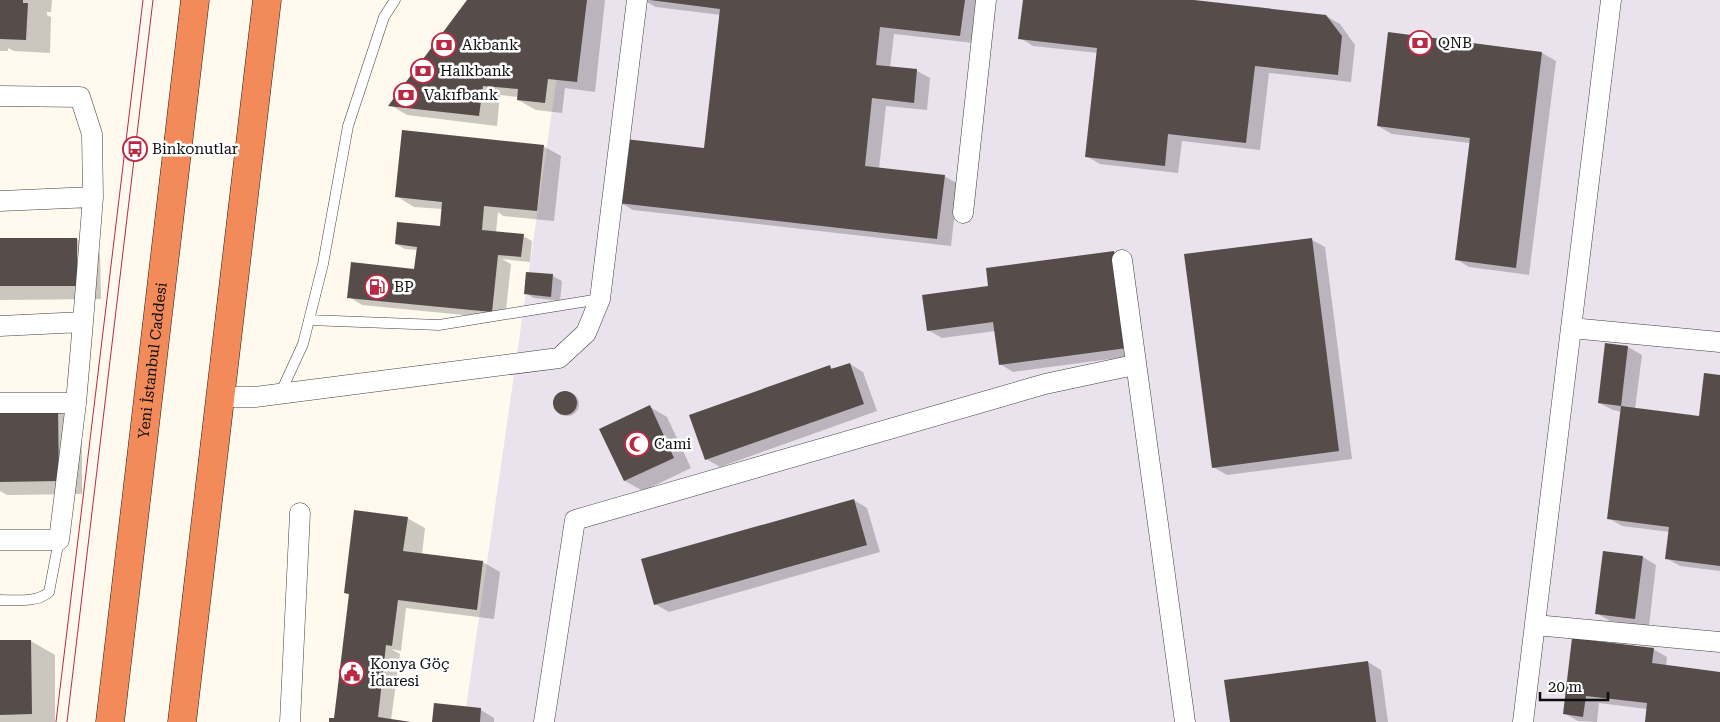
<svg xmlns="http://www.w3.org/2000/svg" width="1720" height="722" font-family="'Roboto Serif',serif">
<style>
.industrial{fill:#eae2ec}
.shadow{fill:#0003}
.building{fill:#564d4a}
.lines{fill:none;stroke-linecap:round;stroke-linejoin:round}
.lane-casing{stroke:#404040;stroke-width:11}
.street-casing{stroke:#404040;stroke-width:21}
.highway-casing{stroke:#1e1e1e;stroke-width:29}
.lane{stroke:#fff;stroke-width:10}
.street{stroke:#fff;stroke-width:20}
.highway{stroke:#f28b59;stroke-width:28}
.tram{stroke:#bb2842;stroke-width:1}
.labels{text-anchor:middle;stroke-width:5;stroke-linejoin:round;paint-order:stroke}
.poi-label{font-size:15px;fill:#0d0d0d;stroke:#fff;text-anchor:start}
.street-label{font-size:15px;fill:#0d0d0d;stroke:#fff}
</style>
<rect width="100%" height="100%" fill="#fff9ee"/>
<path class="industrial" d="M568 0H1720V722H464Z"/>
<path class="shadow" d="M0 0H52L51 12H47V15L51 17 50 53 14 51 8 48V51H0Z
M468 0H605L595 92 565 88 562 113 536 110 518 100V97L500 95 497 126 407 115 390 105Z
M643 0H979L974 43 894 34 890 68 917 71 930 78 927 110 886 106 879 169 944 176 958 184 951 246 633 210 619 202 705 149 721 15 656 7Z
M1024 0H1182L1326 16 1340 24 1355 45 1351 82 1269 73 1260 150 1182 141 1178 173 1100 164 1086 156 1098 53 1033 46 1020 38Z
M1390 34 1542 53 1556 61 1529 275 1469 267 1456 259 1470 143 1392 134 1378 126Z
M543 146 561 156 554 221 503 216 498 212 496 233 523 236 532 241 530 262 502 259 511 264 505 319 362 305 349 297 415 270 417 250 405 249 396 244 445 228 442 209 414 207 396 196Z
M77 239 100 253 101 299 0 300V240Z
M1312 240 1325 247 1352 459 1227 475 1213 467Z
M1114 252 1128 260 1140 355 1013 372 1000 364 995 331 942 338 928 330 990 287Z
M553 276 562 281 560 301 534 298 525 293Z
M1606 344 1628 347 1642 355 1635 409 1700 417 1720 376V571L1680 566 1666 558 1670 532 1622 526 1608 518 1621 412 1613 410 1599 403Z
M850 364 863 372 877 411 720 467 706 459 830 367 834 369Z
M555 404a12 12 0 1 1 24 0a12 12 0 1 1-24 0Z
M650 407 667 417 691 468 643 491 625 481 601 429Z
M0 408H58L82 421V494L7 495 0 491Z
M854 500 867 508 880 552 669 612 655 604Z
M407 518 425 528 422 555 483 562 500 572 494 619 406 608 401 651 391 649 400 654 391 720 411 722H330L340 720 350 595 345 593Z
M1643 557 1656 565 1649 626 1610 621 1596 613Z
M1573 640 1653 649 1667 657 1666 666 1720 673V722H1646L1647 709 1599 703 1597 722 1578 721 1564 713Z
M0 641H31L55 655V722H0Z
M1368 662 1381 670 1388 722H1231Z
M481 710 494 718V722H433Z"/>
<path class="building" d="M0 0H23V3H28L26 40 0 39Z
M467 0H587L577 82 548 79 545 103 517 100 518 89 483 86 479 116 388 106Z
M650 0H965L960 36 880 27 876 65 917 69 914 103 872 98 865 166 945 175 937 239 618 203 625 139 704 148 720 9Z
M1023 0H1194L1326 15 1342 36 1338 75 1255 66 1246 143 1168 134 1165 166 1085 157 1097 48 1018 39Z
M1388 32 1542 52 1516 268 1455 260 1470 138 1377 126Z
M402 130 544 145 537 211 484 206 482 230 524 234 521 257 498 255 492 312 347 298 351 262 414 269 417 247 395 244 397 222 440 226 442 202 395 197Z
M0 238H77V286H0Z
M1312 238 1339 451 1212 468 1184 254Z
M1114 251 1127 348 999 365 993 322 927 331 922 295 988 286 986 268Z
M526 272 553 274 551 297 524 294Z
M1605 343 1628 346 1621 406 1598 403Z
M850 363 864 404 705 460 689 415 830 365 831 369Z
M1704 373 1720 375V566L1665 559 1669 527 1607 519 1621 406 1699 416Z
M553 403a12 12 0 1 1 24 0a12 12 0 1 1-24 0Z
M650 405 674 458 624 481 599 429Z
M58 406 59 481 0 482V407Z
M854 499 867 545 654 605 641 559Z
M354 510 408 517 403 551 483 561 477 610 398 600 392 646 386 645 378 717 411 722H329V718H334L349 594 344 593Z
M1603 551 1643 556 1635 619 1595 614Z
M1572 638 1654 648 1652 663 1720 672V722H1645L1647 703 1586 696 1583 717 1563 714Z
M0 640H31L32 714 0 715Z
M1368 661 1376 722H1230L1224 680Z
M434 703 481 708 480 722H432Z"/>
<g class="lines">
<defs>
<path id="lane" d="M309 320 439 325 600 299
M280 394 303 344 323 264 348 126 384 17 395 0
M0 600C16 600 37 603 49 592L59 540"/>
<path id="street" d="M0 96 80 97 92 134 93 197 83 322 0 326
M0 201 93 197
M963 213 986 0
M1122 260 1185 722
M1571 328 1720 342
M220 397H255L559 358 586 333 600 299 637 0
M0 403H76
M0 540H59L76 403 83 322
M1535 625 1720 642
M290 722 300 513
M544 722 575 520 1045 384 1134 365
M1523 722 1611 0"/>
<g id="highway">
<path id="s1" d="M110 722 195 0"/>
<path d="M182 722 267 0"/>
</g>
</defs>
<use href="#lane" class="lane-casing"/>
<use href="#street" class="street-casing"/>
<use href="#highway" class="highway-casing"/>
<use href="#lane" class="lane"/>
<use href="#street" class="street"/>
<use href="#highway" class="highway"/>
<path class="tram" d="M56 722 143 0
M67 722 153 0"/>
</g>
<defs>
<symbol id="bank-ring" viewBox="-11 -11 22 22"><circle r="9.5" fill="#fff" stroke="#bb2842" stroke-width="1.5"/><path d="M-6-4H6V4H-6ZM0-2.3a2.3 2.3 0 1 0 0 4.6a2.3 2.3 0 1 0 0-4.6Z" fill="#bb2842"/></symbol>
<symbol id="bus-ring" viewBox="-11 -11 22 22"><circle r="9.5" fill="#fff" stroke="#bb2842" stroke-width="1.5"/><path d="M-5-6H5V4H4V6H2V4H-2V6H-4V4H-5ZM-3.5-4V0h7V-4ZM-3.5 1.2v1.5H-2V1.2ZM2 1.2v1.5H3.5V1.2Z" fill="#bb2842"/></symbol>
<symbol id="fuel-ring" viewBox="-11 -11 22 22"><circle r="9.5" fill="#fff" stroke="#bb2842" stroke-width="1.5"/><path d="M-5.5-6h7V0h2V4h1.3V-2.5L3-4.5l.8-.8L6-3V5H2.5V1h-1V6h-7ZM-4.2-4.7v3.2H.2V-4.7Z" fill="#bb2842"/></symbol>
<symbol id="mosque-ring" viewBox="-11 -11 22 22"><circle r="9.5" fill="#fff" stroke="#bb2842" stroke-width="1.5"/><path d="M3.5-4.9A6 6 0 1 0 3.5 4.9A5 5 0 1 1 3.5-4.9Z" fill="#bb2842"/></symbol>
<symbol id="civic-ring" viewBox="-11 -11 22 22"><circle r="9.5" fill="#fff" stroke="#bb2842" stroke-width="1.5"/><path d="M-.6-6.5H3V-4.5H.6V-3L4-1V1h2V6H-6V1h2V-1L-.6-3ZM-1.2 2.5V6h2.4V2.5Z" fill="#bb2842"/></symbol>
</defs>
<g fill-rule="evenodd">
<use href="#bank-ring" x="1406" y="29" width="28" height="28"/>
<use href="#bank-ring" x="430" y="31" width="28" height="28"/>
<use href="#bank-ring" x="409" y="57" width="28" height="28"/>
<use href="#bank-ring" x="392" y="81" width="28" height="28"/>
<use href="#bus-ring" x="121" y="135" width="28" height="28"/>
<use href="#fuel-ring" x="363" y="273" width="28" height="28"/>
<use href="#mosque-ring" x="623" y="430" width="28" height="28"/>
<use href="#civic-ring" x="338" y="659" width="28" height="28"/>
</g>
<g class="labels">
<g class="poi-label">
<text x="1438" y="48">QNB</text>
<text x="462" y="50">Akbank</text>
<text x="440" y="76">Halkbank</text>
<text x="424" y="100">Vakıfbank</text>
<text x="152" y="154">Binkonutlar</text>
<text x="394" y="292">BP</text>
<text x="654" y="449">Cami</text>
<text x="370" y="669">Konya Göç<tspan x="370" dy="17">İdaresi</tspan></text>
</g>
<g class="street-label">
<text dy="5" stroke="none"><textPath href="#s1" startOffset="364">Yeni İstanbul Caddesi</textPath></text>
</g>
</g>
<path d="M1540 692v8h68v-8" fill="none" stroke="#0d0d0d" stroke-width="2.5"/>
<text x="1548" y="692" font-size="15" fill="#0d0d0d" stroke="#ffffff" stroke-width="4" paint-order="stroke">20 m</text>
</svg>
